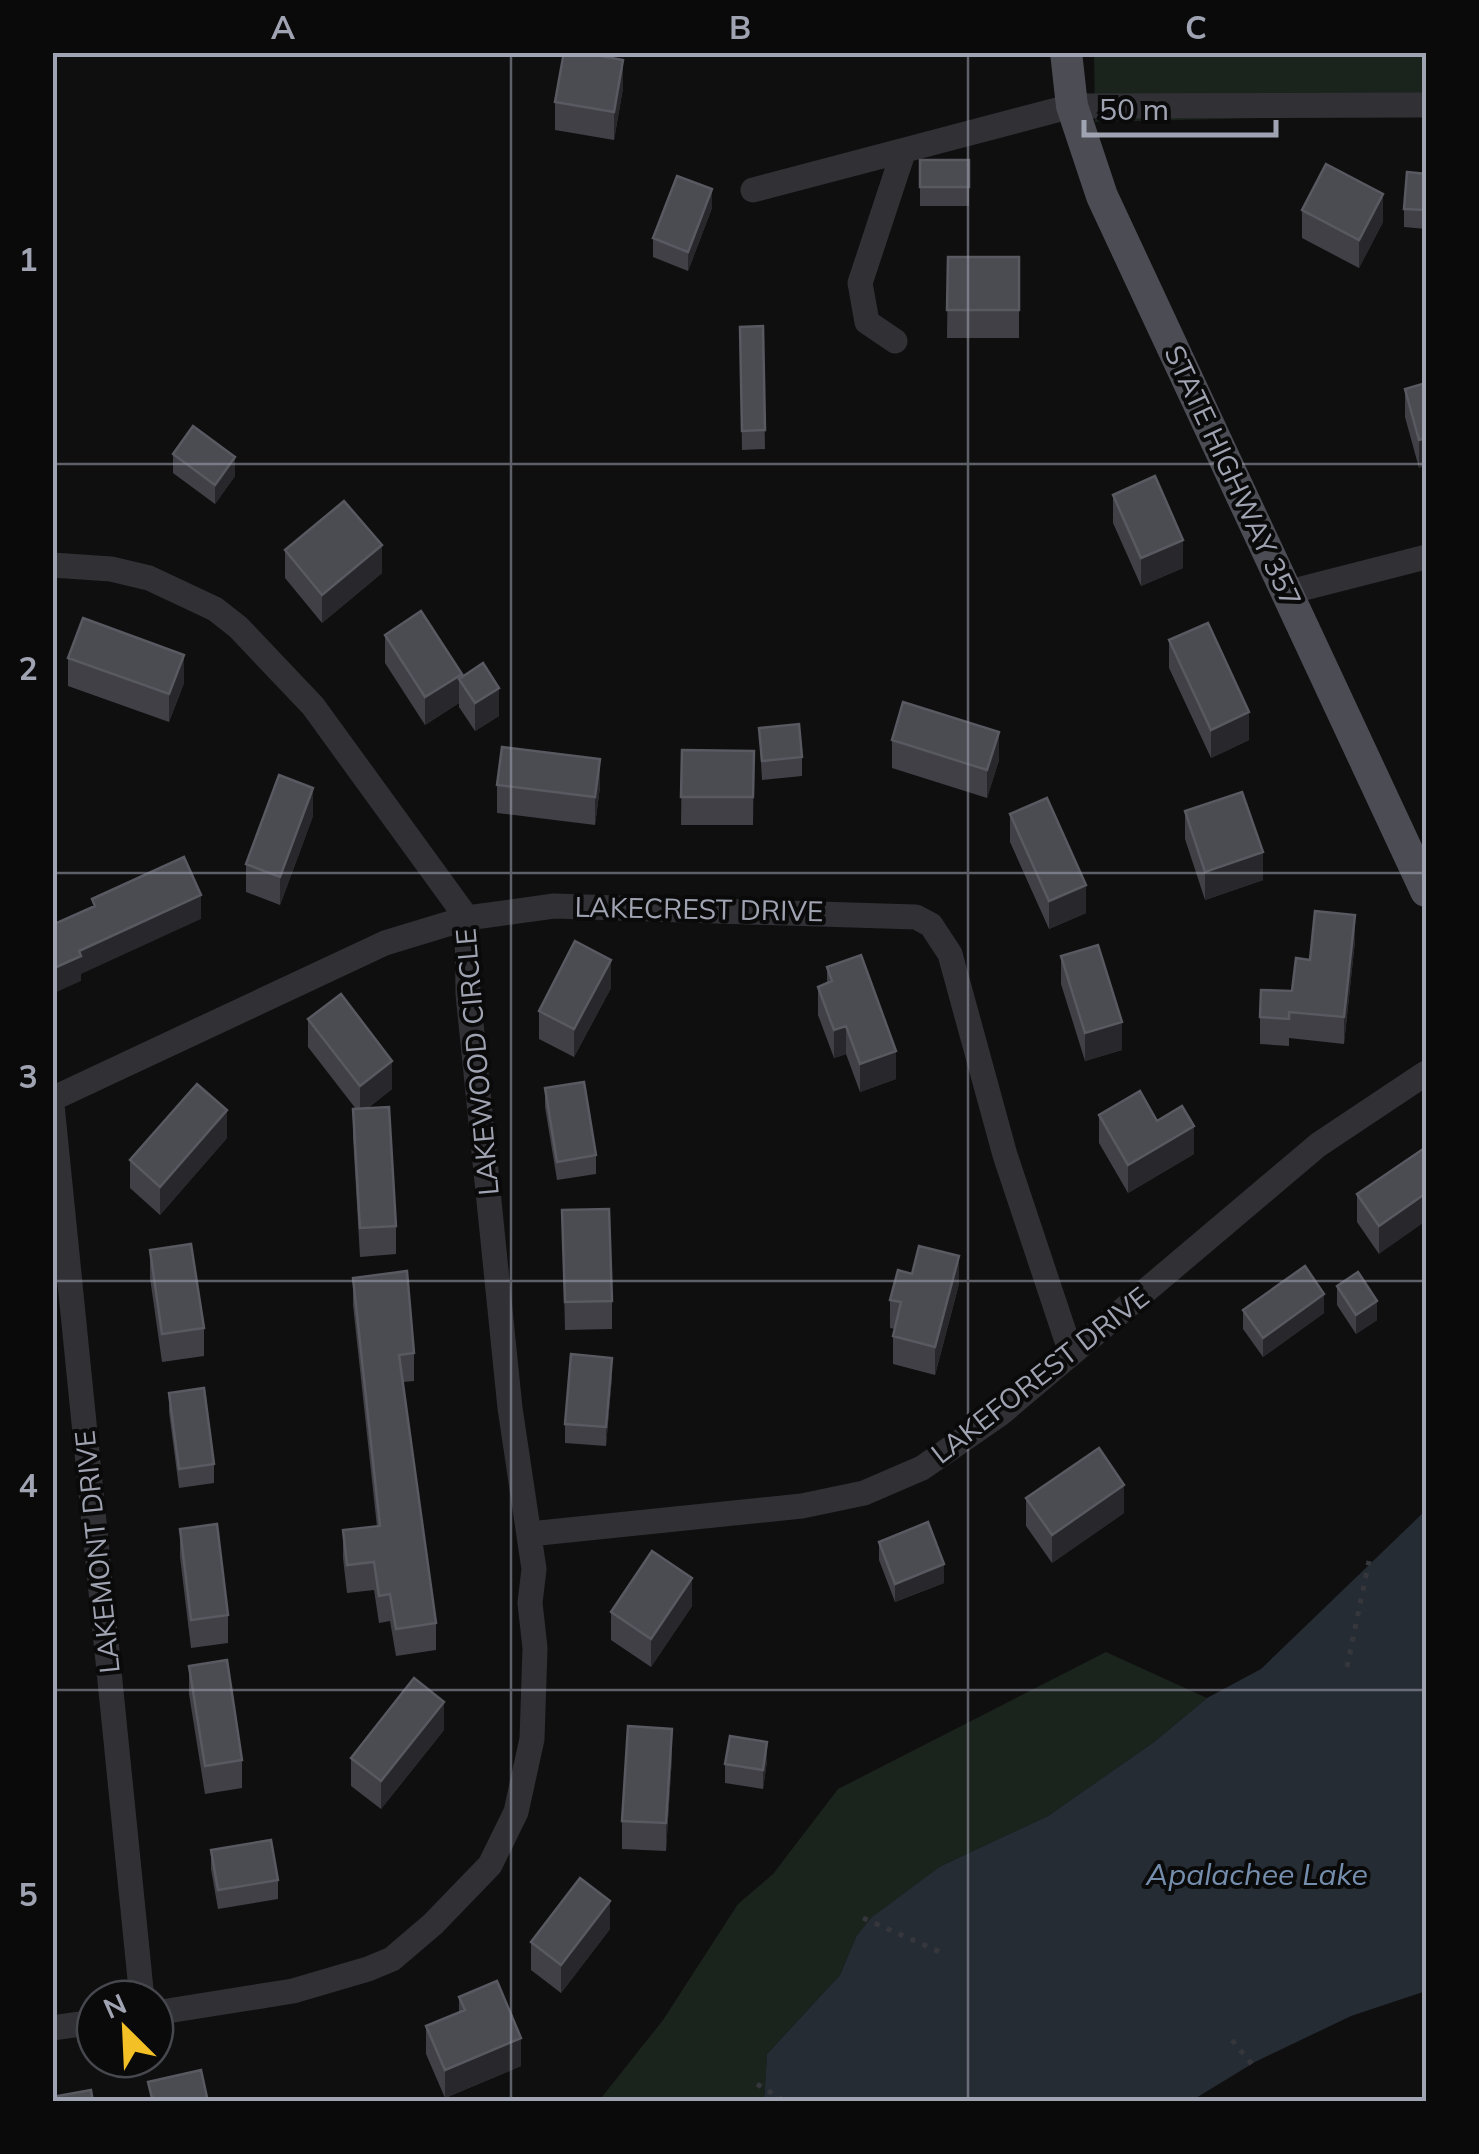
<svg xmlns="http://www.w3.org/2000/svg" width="1479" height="2154" font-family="Mulish,sans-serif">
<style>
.green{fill:#1b231d}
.water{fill:#262c34}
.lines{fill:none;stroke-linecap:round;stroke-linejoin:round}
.path{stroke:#36373c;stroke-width:5;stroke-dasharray:5 8;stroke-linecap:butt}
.minor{stroke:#303035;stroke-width:25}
.major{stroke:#4c4d54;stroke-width:32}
.wall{fill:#404046}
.shaded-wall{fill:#28282c}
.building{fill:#4b4b52;stroke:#585961;stroke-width:2.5}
.grid{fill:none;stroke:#a0a4b2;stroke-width:2.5;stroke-opacity:0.55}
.labels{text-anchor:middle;stroke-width:8;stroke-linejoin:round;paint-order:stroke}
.street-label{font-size:28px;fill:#a0a4b2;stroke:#0a0a0b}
.water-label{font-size:30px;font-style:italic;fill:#758eae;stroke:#0a0a0b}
.neatline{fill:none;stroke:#a0a4b2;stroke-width:4}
.grid-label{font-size:32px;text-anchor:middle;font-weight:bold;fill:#a0a4b2}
</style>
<rect width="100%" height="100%" fill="#0f0f10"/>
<path class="green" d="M1094 53H1426V114L1095 122Z
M1106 1652 1207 1698 1154 1742 1048 1816 941 1866 856 1937 840 1975 767 2054 764 2101 598 2102 663 2020 738 1904 773 1874 838 1789Z"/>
<path class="water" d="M1426 1510V1991L1351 2016 1255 2062 1191 2101H764L767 2054 840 1975 856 1937 871 1918 941 1866 1048 1816 1154 1742 1207 1698 1261 1669Z"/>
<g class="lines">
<path class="path" d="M1347 1667 1369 1561
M863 1918 942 1953
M1232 2040 1255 2068
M757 2084 786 2102"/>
<path class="minor" d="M753 190 1072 106 1426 105
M895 341 867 322 860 283 903 153
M52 565 111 569 149 578 215 609 238 627 313 706 467 918 468 994 510 1408 534 1569 530 1603 535 1648 532 1739 516 1812 490 1865 433 1924 392 1959 368 1969 293 1991 155 2013
M1289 592 1426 557
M52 1099 385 943 467 918 554 906 916 917 931 925 950 954 1005 1155 1071 1353
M52 1105 142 1999
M530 1534 802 1506 864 1493 922 1468 1000 1414 1318 1145 1426 1073
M52 2028 95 2022"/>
<path class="major" d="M1066 52 1072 106 1102 196 1426 891"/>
</g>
<path class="wall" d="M623 88 614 140 555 130V102Z
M920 160H969V206H920Z
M1426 174V229L1404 227V209Z
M712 208 688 271 653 257V238Z
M1302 210 1383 222 1359 268 1302 238Z
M948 257H1019V338H947Z
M763 326 765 449 742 450 740 327Z
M1426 383 1419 468 1405 417V389Z
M173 454 235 476 215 504 173 473Z
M1113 495 1183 568 1141 586 1113 523Z
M285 550 382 573 322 623 285 578Z
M385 635 462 677 499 716 475 731 459 707V703L425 725 385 663Z
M1169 640 1249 740 1211 758 1169 668Z
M68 658 184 683 169 722 68 686Z
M759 728 802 757V776L762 780Z
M892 740 999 760 987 798 892 768Z
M682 750 754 751 753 825H681Z
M497 785 600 787 595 825 497 813Z
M1185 811 1263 880 1205 900 1185 839Z
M1010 814 1086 913 1049 929 1010 842Z
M313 816 280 905 246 892V864Z
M1355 941 1344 1044 1289 1038V1046L1260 1044V1017L1292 991 1310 960Z
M1061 956 1122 1050 1085 1061 1061 984Z
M827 967 896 1079 860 1092 846 1054 834 1058 818 1015V987L827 983Z
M611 988 574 1057 539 1039V1011Z
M308 1019 392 1089 368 1108 396 1226V1254L360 1257 353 1137V1109H356L308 1047Z
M545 1088 596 1155V1174L557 1180 545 1107Z
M1099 1115 1157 1121 1194 1154 1128 1193 1099 1143Z
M227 1138 160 1215 130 1188V1160Z
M1426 1147 1379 1254 1357 1222V1194Z
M562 1210 612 1301V1329L565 1330Z
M150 1250 204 1328V1356L162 1362 150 1278Z
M353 1278 414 1353V1381L403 1382 436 1623V1650L396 1656 390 1621 379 1623 374 1590 347 1593 343 1558V1530L377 1527 353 1305Z
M959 1284 935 1375 893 1364V1336L895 1329 890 1328V1300Z
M1337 1286 1377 1320 1356 1334 1337 1305Z
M1243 1310 1324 1313 1263 1357 1243 1329Z
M612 1377 606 1446 565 1443V1424Z
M169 1393 214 1464V1483L179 1488 169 1412Z
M1026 1498 1124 1513 1052 1563 1026 1526Z
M180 1529 228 1615V1643L191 1648 180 1557Z
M879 1542 944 1583 895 1602 879 1560Z
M692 1606 651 1667 611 1640V1612Z
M189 1666 242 1760V1788L205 1794 189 1694Z
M444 1730 381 1809 351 1786V1758Z
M672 1757 666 1851 622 1849V1821Z
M767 1761 763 1789 725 1783V1764Z
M211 1850 278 1880V1899L218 1909 211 1869Z
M610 1929 561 1993 531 1970V1942Z
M459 1997 521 2066 445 2098 426 2054V2026L459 2013Z"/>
<path class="shaded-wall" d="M623 60V88L614 140V112Z
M712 189V208L688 271V252Z
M1383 194V222L1359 268V240Z
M1426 438V466L1419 468V440Z
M235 457V476L215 504V485Z
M1183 540V568L1141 586V558Z
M382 545V573L322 623V595Z
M184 655V683L169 722V694Z
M462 674V682L459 679V703L425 725V697Z
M499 688V716L475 731V703Z
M1249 712V740L1211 758V730Z
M999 732V760L987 798V770Z
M600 759V787L595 825V797Z
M313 788V816L280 905V877Z
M1263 852V880L1205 900V872Z
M1086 885V913L1049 929V901Z
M201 895V919L81 974V981L52 994V969L79 951Z
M1355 915V941L1344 1044V1017Z
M611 960V988L574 1057V1029Z
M1122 1022V1050L1085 1061V1033Z
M846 1026V1054L834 1058V1030Z
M896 1051V1079L860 1092V1064Z
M392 1061V1089L360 1114V1086Z
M227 1110V1138L160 1215V1187Z
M1194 1126V1154L1128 1193V1165Z
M1426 1193V1221L1379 1254V1226Z
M959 1256V1284L935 1375V1347Z
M1324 1294V1313L1263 1357V1338Z
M1377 1301V1320L1356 1334V1315Z
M612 1358V1377L606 1446V1427Z
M1124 1485V1513L1052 1563V1535Z
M944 1564V1583L895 1602V1584Z
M692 1578V1606L651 1667V1639Z
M444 1702V1730L381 1809V1781Z
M672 1729V1757L666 1851V1823Z
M767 1742V1761L763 1789V1770Z
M610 1901V1929L561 1993V1965Z
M521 2038V2066L445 2098V2070Z"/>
<path class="building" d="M564 52H579L623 60 614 112 555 102Z
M920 160H969V187H920Z
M1326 164 1383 194 1359 240 1302 210Z
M1407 172 1426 174V210L1404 209Z
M677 176 712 189 688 252 653 238Z
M948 257H1019V310H947Z
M763 326 765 430 742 431 740 327Z
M1426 383V438L1419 440 1405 389Z
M193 426 235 457 215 485 173 454Z
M1155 476 1183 540 1141 558 1113 495Z
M344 501 382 545 322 595 285 550Z
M421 611 462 674 425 697 385 635Z
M83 618 184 655 169 694 68 658Z
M1208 623 1249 712 1211 730 1169 640Z
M483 663 499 688 475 703 459 679Z
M903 702 999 732 987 770 892 740Z
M799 724 802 757 762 761 759 728Z
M502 747 600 759 595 797 497 785Z
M682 750 754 751 753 797H681Z
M279 775 313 788 280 877 246 864Z
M1242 792 1263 852 1205 872 1185 811Z
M1047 798 1086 885 1049 901 1010 814Z
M184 857 201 895 79 951 81 956 52 969V925L95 906 92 899Z
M1315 911 1355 915 1344 1017 1289 1012V1019L1260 1017 1261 990 1292 991 1296 958 1310 960Z
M575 941 611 960 574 1029 539 1011Z
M1098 945 1122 1022 1085 1033 1061 956Z
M861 955 896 1051 860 1064 846 1026 834 1030 818 987 832 981 827 967Z
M341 994 392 1061 360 1086 308 1019Z
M584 1082 596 1155 557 1162 545 1088Z
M197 1084 227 1110 160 1187 130 1160Z
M1140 1091 1157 1121 1182 1106 1194 1126 1128 1165 1099 1115Z
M389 1107 396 1226 360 1228 353 1109Z
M1426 1147V1193L1379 1226 1357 1194Z
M609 1209 612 1301 565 1302 562 1210Z
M191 1244 204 1328 162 1334 150 1250Z
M919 1246 959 1256 935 1347 893 1336 901 1302 890 1300 898 1270 912 1274Z
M1305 1266 1324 1294 1263 1338 1243 1310Z
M407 1271 414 1353 399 1355 436 1623 396 1629 390 1594 379 1596 374 1562 347 1565 343 1530 380 1526 353 1278Z
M1358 1272 1377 1301 1356 1315 1337 1286Z
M571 1354 612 1358 606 1427 565 1424Z
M204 1388 214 1464 179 1469 169 1393Z
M1099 1448 1124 1485 1052 1535 1026 1498Z
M928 1522 944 1564 895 1584 879 1542Z
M217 1524 228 1615 191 1620 180 1529Z
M652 1551 692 1578 651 1639 611 1612Z
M227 1660 242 1760 205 1766 189 1666Z
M414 1678 444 1702 381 1781 351 1758Z
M628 1726 672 1729 666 1823 622 1821Z
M730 1736 767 1742 763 1770 725 1764Z
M271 1840 278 1880 218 1890 211 1850Z
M580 1878 610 1901 561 1965 531 1942Z
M497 1981 521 2038 445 2070 426 2026 465 2010 459 1997Z
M201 2070 208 2102H153L148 2082Z
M91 2090 93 2102H52V2097Z"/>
<path class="grid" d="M511 52V2102M968 52V2102M52 464H1426M52 873H1426M52 1281H1426M52 1690H1426"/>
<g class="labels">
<g class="street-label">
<text transform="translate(1233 476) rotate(65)" y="10">STATE HIGHWAY 357</text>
<text transform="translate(699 909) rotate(1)" y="10">LAKECREST DRIVE</text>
<text transform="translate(477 1062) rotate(-95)" y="10">LAKEWOOD CIRCLE</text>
<text transform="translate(1040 1375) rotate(-38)" y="10">LAKEFOREST DRIVE</text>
<text transform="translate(97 1552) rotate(-96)" y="10">LAKEMONT DRIVE</text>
</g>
<g class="water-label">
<text x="1257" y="1885">Apalachee Lake</text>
</g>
</g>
<rect width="1479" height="2154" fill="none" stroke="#0a0a0b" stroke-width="110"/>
<g transform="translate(125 2029) rotate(336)"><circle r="48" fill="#0a0a0b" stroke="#46484e" stroke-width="2.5"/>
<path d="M0-8L18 38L0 25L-18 38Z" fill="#f3c125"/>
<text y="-15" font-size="28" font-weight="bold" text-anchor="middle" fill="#a0a4b2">N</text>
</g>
<path d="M1084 120v15h192v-15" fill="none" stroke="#a0a4b2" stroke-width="5"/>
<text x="1099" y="120" font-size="30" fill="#a0a4b2" stroke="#0a0a0b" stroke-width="8" paint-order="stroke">50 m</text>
<rect x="55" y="55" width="1369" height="2044" class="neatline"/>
<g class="grid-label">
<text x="283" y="39">A</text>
<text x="740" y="39">B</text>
<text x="1196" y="39">C</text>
<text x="28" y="271">1</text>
<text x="28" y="680">2</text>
<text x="28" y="1088">3</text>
<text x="28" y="1497">4</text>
<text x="28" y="1906">5</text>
</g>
</svg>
